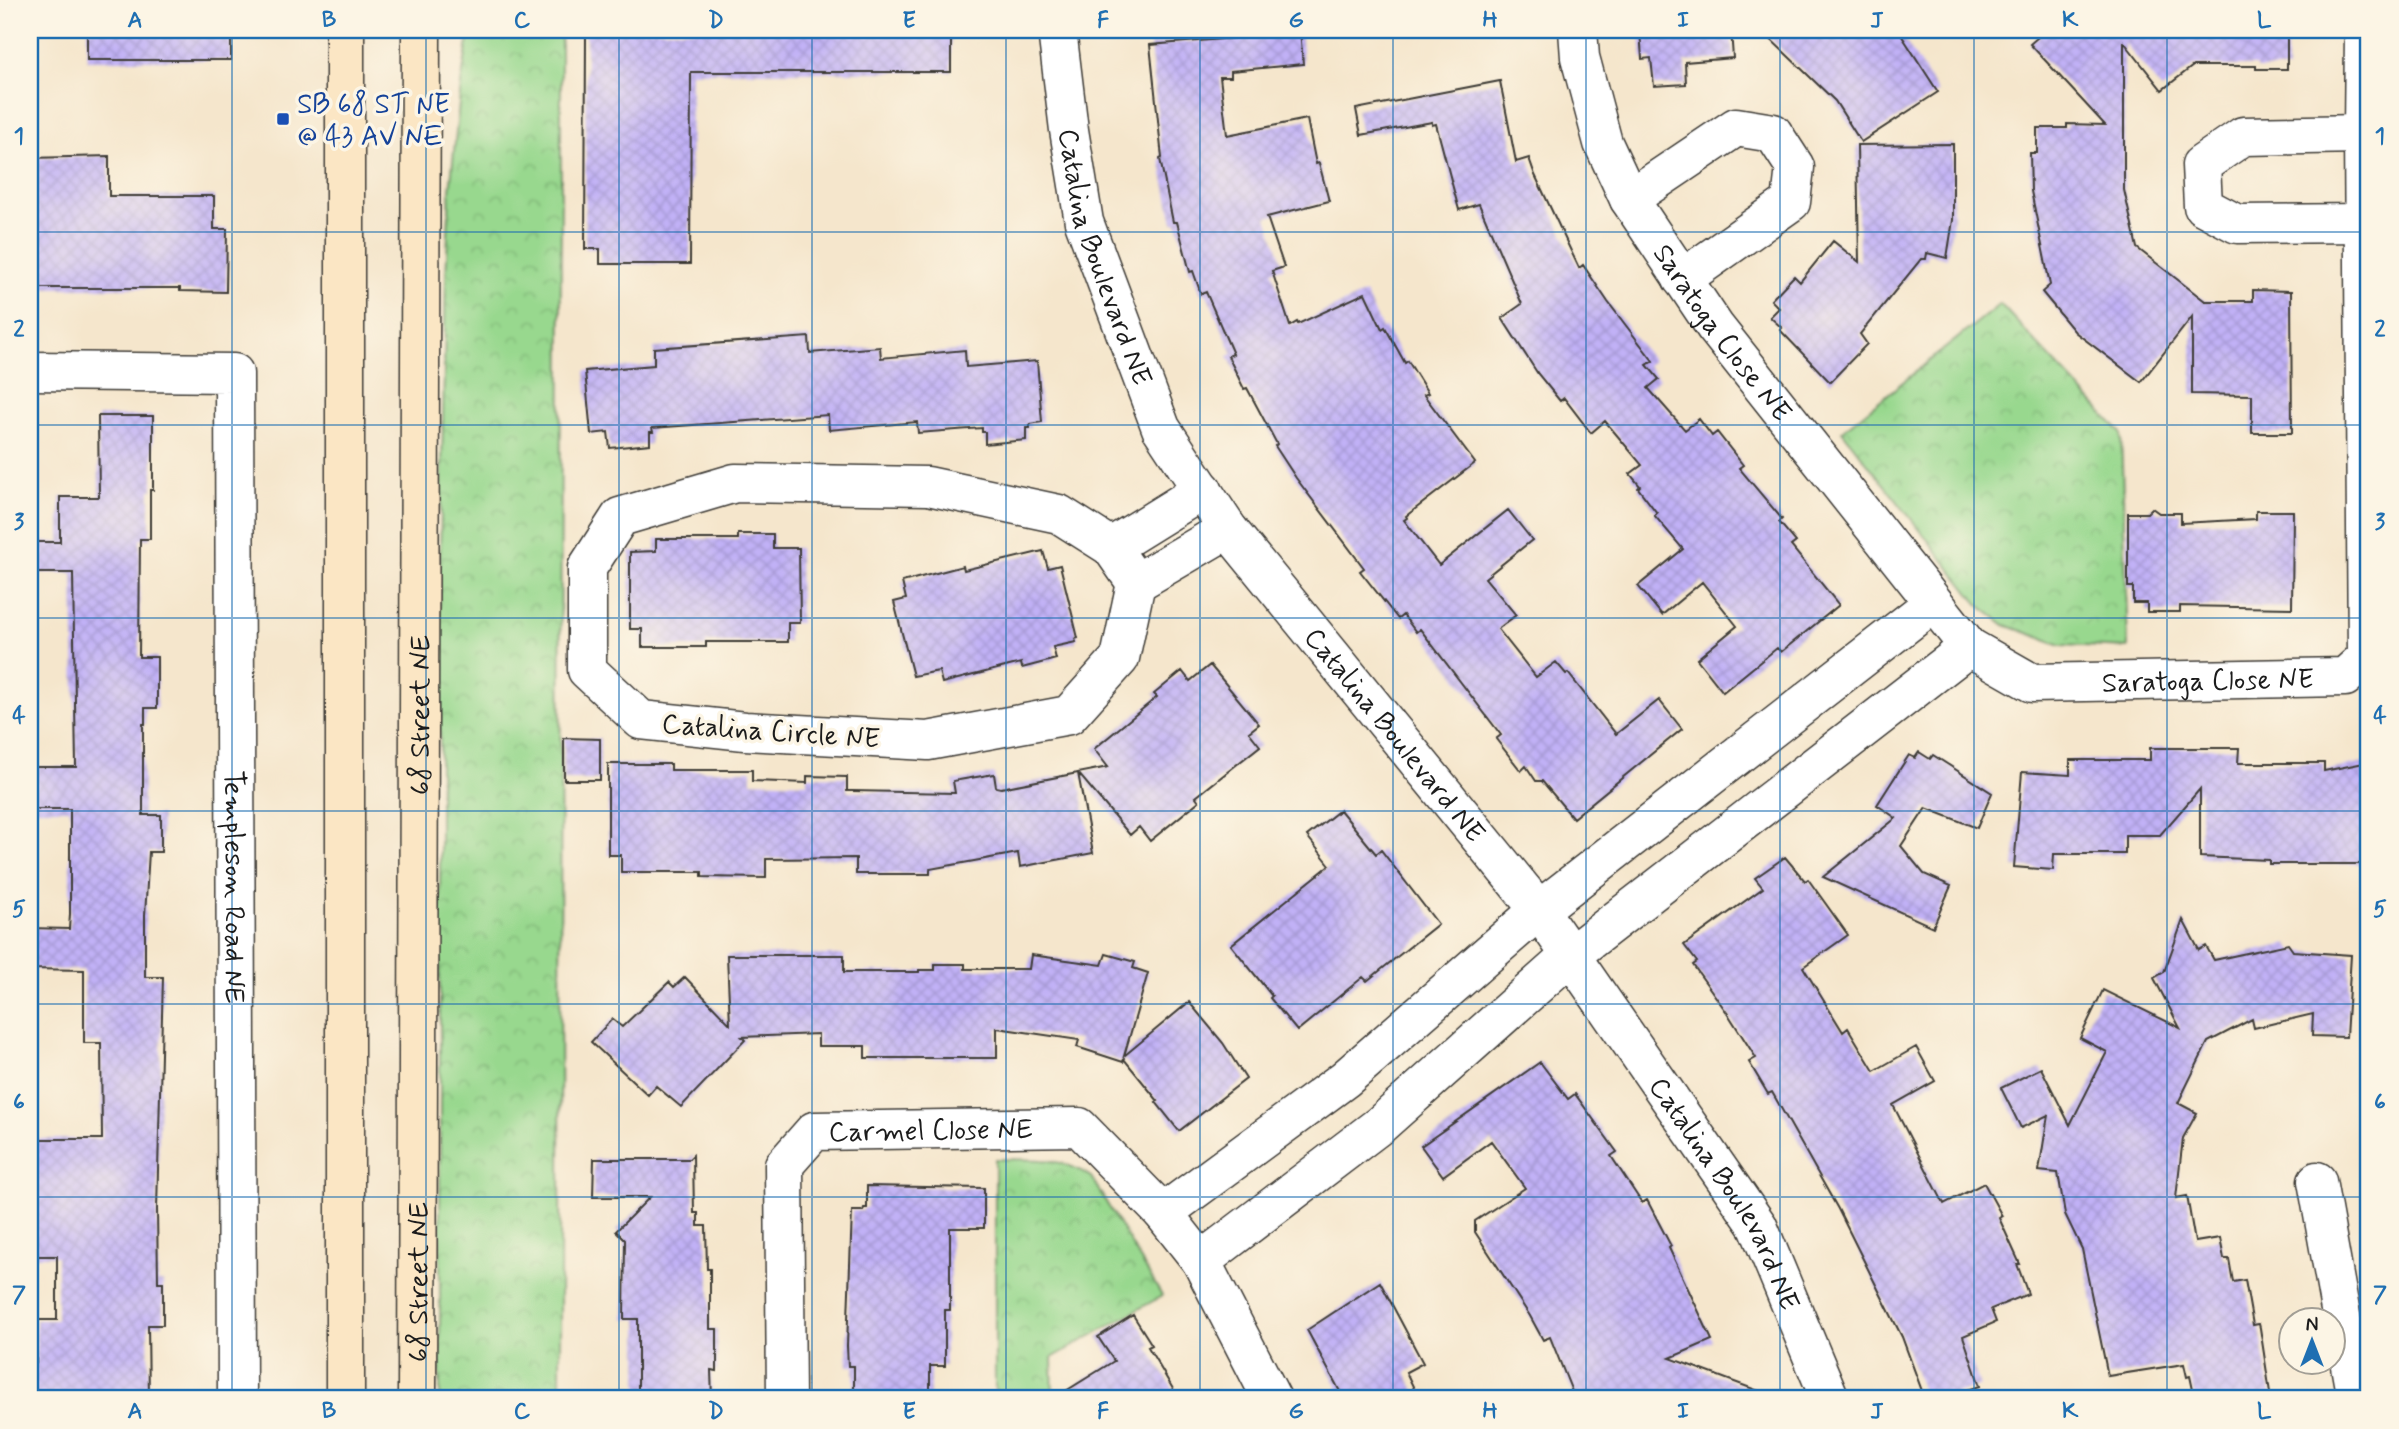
<svg xmlns="http://www.w3.org/2000/svg" width="2399" height="1429" font-family="Mynerve,sans-serif">
<style>
.park{fill:url(#park-crowns);stroke:#5a7a55;stroke-width:2}
.building{fill:url(#building-cross-hatch)}
.lines{fill:none;stroke-linecap:round;stroke-linejoin:round}
.minor-casing{stroke:#3d3a36;stroke-width:41}
.tertiary-casing{stroke:#3d3a36;stroke-width:41}
.secondary-casing{stroke:#3d3a36;stroke-width:41}
.minor{stroke:#fff;stroke-width:38}
.tertiary{stroke:#fff;stroke-width:38}
.secondary{stroke:#fbe6c4;stroke-width:38}
.grid{fill:none;stroke:#1f6fb2;stroke-width:2;stroke-opacity:0.55}
.transit-dot{fill:#1a4fb4;stroke:#fcf5e5;stroke-width:2.5}
.labels{text-anchor:middle;stroke-width:7;stroke-linejoin:round;paint-order:stroke}
.transit-label{font-size:28px;fill:#164399;stroke:#fcf5e5;text-anchor:start}
.street-label{font-size:28px;fill:#1c1c1c;stroke:#fcf5e5}
.neatline{fill:none;stroke:#1f6fb2;stroke-width:2.5}
.grid-label{font-size:23px;text-anchor:middle;font-weight:bold;fill:#1f6fb2}
</style>
<defs>
<pattern id="park-crowns" width="20" height="18" patternUnits="userSpaceOnUse" patternTransform="scale(1.75)"><rect width="20" height="18" fill="#98d88e"/><path d="M2 6a3 3 0 1 1 6 0M12 15a3 3 0 1 1 6 0" fill="none" stroke="#82b97a"/></pattern>
<pattern id="building-cross-hatch" width="8" height="8" patternUnits="userSpaceOnUse" patternTransform="scale(1.75)"><rect width="8" height="8" fill="#c1b1f6"/><path d="M0 0l8 8M0 8l8-8" fill="none" stroke="#a598d2"/></pattern>
</defs>
<rect width="100%" height="100%" fill="#fcf5e5"/>
<filter id="ink" filterUnits="userSpaceOnUse"><feTurbulence type="fractalNoise" baseFrequency=".0143" numOctaves="2"/><feDisplacementMap in="SourceGraphic" scale="14" xChannelSelector="R" yChannelSelector="G"/><feConvolveMatrix kernelMatrix="1 2 1 2 8 2 1 2 1" color-interpolation-filters="sRGB"/></filter>
<filter id="wash" filterUnits="userSpaceOnUse"><feTurbulence type="fractalNoise" baseFrequency=".00686" numOctaves="4" result="noise"/><feDisplacementMap in="SourceGraphic" scale="28" xChannelSelector="R" yChannelSelector="G"/><feGaussianBlur stdDeviation="1.57" result="paint"/><feColorMatrix in="noise" values="0 0 0 0 0 0 0 0 0 0 0 0 0 0 0 0 0 1.4 0 .05"/><feComposite in="paint" operator="in"/></filter>
<g filter="url(#wash)">
<rect width="100%" height="100%" fill="#f5e6cc"/>
<path class="park" d="M470 30H561L560 1399H440V557L446 279 450 190 461 84Z
M2000 304 2121 433 2128 648 2061 645 2005 625 1979 605 1842 431Z
M995 1159C1032 1160 1058 1155 1091 1177L1162 1296 1052 1358 1053 1399H995Z"/>
<g id="blocks">
<path class="building" d="M87 30H231V60H87Z
M586 30H951V72H691L690 264H600V249H585Z
M1259 30H1300L1303 64 1231 71V77H1220L1227 135 1307 119 1316 164 1319 163 1329 201 1267 217 1284 267 1272 271 1290 326 1297 322 1298 324 1365 293 1382 329 1385 327 1405 363 1408 361 1428 393 1424 395 1475 463 1406 516 1407 518 1404 520 1439 565 1508 510 1532 540 1485 578 1516 615 1498 629 1536 677 1556 662 1566 674 1568 673 1616 734 1659 700 1682 729 1573 818 1542 781H1536L1526 766 1521 771 1496 739 1501 735 1420 629 1416 632 1403 615 1398 619 1360 571 1364 568 1296 478 1275 446 1277 444 1247 388 1244 389 1228 356 1233 354 1206 292 1201 294 1193 271 1190 272 1177 222H1173L1160 159 1162 158 1150 45 1259 36Z
M1640 30H1731L1733 58 1685 62 1686 84 1654 86 1651 58 1642 59Z
M1761 30H1898L1938 92 1861 142 1835 101Z
M2046 30H2287V69H2256V66H2193L2162 90 2124 42V190L2137 248 2205 301H2253V290L2291 291 2292 433H2252V395L2192 394V317L2141 382 2075 332 2042 292 2050 285 2031 191 2030 153H2037V128H2067V124L2105 125 2030 44Z
M1500 81 1516 162 1529 158 1535 175 1579 268 1583 265 1608 302 1653 361 1647 365 1659 379 1648 388 1685 430 1699 419 1712 436 1717 432 1743 465 1739 468 1782 519 1779 522 1796 542 1791 546 1839 605 1781 652 1777 648 1723 692 1697 659 1737 626 1702 582 1662 615 1638 586 1683 549 1654 515 1657 513 1638 488 1640 486 1630 474 1642 465 1605 421 1591 433 1564 398 1560 401 1538 374 1502 318 1522 304 1479 204 1459 210 1436 124 1432 125V122L1361 135 1356 109Z
M1953 144V220L1947 258 1927 253 1926 259H1921L1860 334 1867 344 1830 382 1780 330 1782 328 1770 317 1779 308 1771 300 1794 276 1800 282 1833 241 1859 262 1857 145Z
M109 156V196H214V229H227L226 292 180 291V288H30V158Z
M809 337 810 353 880 347 881 358 965 350 966 367 1037 361 1042 422 1030 424V428H1026V440L985 444V432H982V428L918 433 917 422 829 430 828 415 652 428 653 432H650V444L610 448 608 432 591 434 585 371 654 365V348Z
M98 416H153V490H150V539H140L139 657H157V708H145V724H143V815H161V852H149L145 915V977H163L157 1209 158 1282H163V1325H148L149 1399H30V1363H36V1320H57V1256H30V1139H102L101 1043H84V970L30 969V928L69 929 70 914V809H30V767H76L73 573H30V542H60V497H99Z
M2152 508 2159 513H2181V523L2256 519V511H2293L2292 608 2180 606V612H2147V603H2133V587H2128V513H2147Z
M738 534H773V548H799L800 623H788V642H706V647H642V629H630V552L656 551V539H738Z
M1043 551 1048 568 1060 565 1078 638 1075 639 1076 642 1053 647 1056 659 1022 668 1021 663 942 683 939 671 913 676 894 602 906 599 902 582 963 566 964 570Z
M1210 665 1259 724 1249 732 1260 746 1196 797 1199 801 1150 841 1139 827 1130 835 1078 773 1108 767 1094 749 1157 697 1154 694 1182 671 1190 681Z
M564 738 600 739V780H564Z
M2150 748H2239L2238 763H2324V771L2369 762V864H2269V860L2200 857V789L2160 835H2125V854H2054L2053 870 2014 867 2022 772 2070 775V760H2150Z
M1919 752 1930 759 1933 755 1992 793 1977 828 1926 808 1901 846 1924 874 1951 886 1933 927 1823 877 1896 818 1877 805 1909 755 1915 758Z
M608 764H671V770H752V781L807 783V776L847 777V791H852L955 793 953 781 994 774 996 787 1001 788 1078 773 1093 853 1020 867 1018 853 930 869V874H856V858L766 859V878L702 877V872H621V855H608Z
M1340 810 1376 854 1381 850 1438 924 1367 981 1363 977 1297 1031 1270 998 1272 996 1231 945 1330 865 1307 836Z
M1785 857 1805 881 1808 879 1848 935 1803 967 1843 1032 1848 1028 1874 1071 1916 1047 1935 1081 1893 1105 1944 1204 1984 1183 2002 1216 1999 1218 2020 1264H2017L2028 1294 1991 1309 1996 1322 1963 1336 1980 1386 1941 1399H1925L1902 1337 1838 1209 1772 1092 1768 1094 1749 1062 1756 1058 1728 1014 1693 965 1697 962 1684 945 1763 888 1755 878Z
M2183 920 2199 950 2206 946 2214 960 2288 944 2293 951 2351 955 2346 1037 2312 1036 2313 1014 2254 1028 2252 1019 2208 1042 2178 1103 2197 1113 2183 1138 2176 1198 2187 1196 2195 1242 2220 1238 2224 1259H2229L2233 1282 2245 1280 2253 1325 2259 1324 2260 1328 2271 1399H2195L2190 1376 2187 1377 2184 1364 2108 1376 2082 1249 2065 1214 2058 1173 2039 1171 2048 1115 2021 1128 2001 1088 2041 1068 2070 1125 2107 1052 2080 1038 2103 990 2180 1028 2154 978 2164 972Z
M1106 954 1135 962 1133 968 1148 973 1124 1056 1189 1002 1223 1043 1246 1079 1179 1131 1156 1102 1158 1101 1124 1059 1123 1062 1077 1047 1079 1040 997 1028V1058H865V1046H818V1034L742 1037 745 1040 681 1107 656 1086 648 1095 591 1042 612 1019 622 1027 669 982 674 987 685 977 730 1024 727 955H844V972H919V970H935V964H965V969H1029L1031 955 1102 965Z
M1540 1062 1568 1099 1575 1094 1617 1152 1611 1156 1642 1203 1647 1200 1671 1246 1669 1248 1712 1340 1670 1358 1772 1396V1399H1575L1550 1337 1543 1340 1530 1316 1475 1232V1221L1525 1188 1491 1141 1443 1176 1421 1146Z
M693 1155 694 1213H698V1226H706L707 1269H710V1329H717V1371L711 1370 712 1399H638V1319H624L625 1240 616 1231 650 1197H593L594 1159H689Z
M867 1186 984 1188V1228H950V1310H945V1366H930V1399H854V1366H848L847 1346 852 1211H863L864 1208H867Z
M1380 1282 1423 1363 1406 1372 1419 1399H1344L1307 1330Z
M1133 1315 1152 1345 1148 1347 1179 1399H1053L1114 1361 1098 1337Z"/>
</g>
</g>
<g filter="url(#ink)">
<use href="#blocks" fill-opacity="0" stroke="#3d3a36" stroke-width="2"/>
<g class="lines">
<defs>
<g id="minor">
<path id="s1" d="M1578 30 1580 57 1603 143 1629 199 1715 327 1969 647 2032 683 2345 677 2367 657 2363 134 2364 30"/>
<path d="M2363 134 2243 136 2201 165 2203 206 2237 224 2365 223"/>
<path d="M1629 199 1736 127 1773 133 1795 167 1791 202 1682 279"/>
<path id="s2" d="M30 371 234 373 237 1399"/>
<path d="M735 483 928 486 1059 514 1111 547 1136 583 1120 658 1069 715 928 741 745 731 641 720 587 670V568L620 517Z"/>
<path d="M1111 547 1203 490"/>
<path d="M1136 583 1228 529"/>
<path d="M2317 1181 2356 1399"/>
<path d="M1163 1213 1345 1079 1539 910 1932 604"/>
<path d="M1201 1261 1380 1125 1571 955 1969 647"/>
<path id="s3" d="M786 1399 784 1165 814 1131 1079 1127 1163 1213 1201 1261 1272 1399"/>
</g>
<g id="tertiary">
<path id="s4" d="M1057 30 1069 130 1084 222 1161 428 1228 529 1539 910 1758 1226 1830 1399"/>
</g>
<g id="secondary">
<path d="M345 30V1399"/>
<path id="s5" d="M417 1399 421 30"/>
</g>
</defs>
<use href="#minor" class="minor-casing"/>
<use href="#tertiary" class="tertiary-casing"/>
<use href="#secondary" class="secondary-casing"/>
<use href="#minor" class="minor"/>
<use href="#tertiary" class="tertiary"/>
<use href="#secondary" class="secondary"/>
</g>
</g>
<path class="grid" d="M232 30V1399M426 30V1399M619 30V1399M812 30V1399M1006 30V1399M1200 30V1399M1393 30V1399M1586 30V1399M1780 30V1399M1974 30V1399M2167 30V1399M30 232H2369M30 425H2369M30 618H2369M30 811H2369M30 1004H2369M30 1197H2369"/>
<rect class="transit-dot" x="276" y="112" width="14" height="14" rx="3.5"/>
<g class="labels">
<g class="transit-label">
<text x="297" y="113">SB 68 ST NE<tspan x="297" dy="32">@ 43 AV NE</tspan></text>
</g>
<g class="street-label">
<text dy="10" stroke="none"><textPath href="#s4" startOffset="233">Catalina Boulevard NE</textPath></text>
<text dy="10" stroke="none"><textPath href="#s1" startOffset="341">Saratoga Close NE</textPath></text>
<text dy="10" stroke="none"><textPath href="#s1" startOffset="989">Saratoga Close NE</textPath></text>
<text dy="10" stroke="none"><textPath href="#s5" startOffset="684">68 Street NE</textPath></text>
<text transform="translate(771 730) rotate(4)" y="10">Catalina Circle NE</text>
<text dy="10" stroke="none"><textPath href="#s4" startOffset="800">Catalina Boulevard NE</textPath></text>
<text dy="10" stroke="none"><textPath href="#s2" startOffset="718">Templeson Road NE</textPath></text>
<text dy="10" stroke="none"><textPath href="#s3" startOffset="396">Carmel Close NE</textPath></text>
<text dy="10" stroke="none"><textPath href="#s4" startOffset="1367">Catalina Boulevard NE</textPath></text>
<text dy="10" stroke="none"><textPath href="#s5" startOffset="117">68 Street NE</textPath></text>
</g>
</g>
<rect width="2399" height="1429" fill="none" stroke="#fcf5e5" stroke-width="77"/>
<g transform="translate(2312 1341)"><circle r="33" fill="#fcf5e5" stroke="#a29e95" stroke-width="2"/>
<path d="M0-5L12 26L0 18L-12 26Z" fill="#1f6fb2"/>
<text y="-10" font-size="19" font-weight="bold" text-anchor="middle" fill="#1c1c1c">N</text>
</g>
<rect x="38" y="38" width="2322" height="1352" class="neatline"/>
<g class="grid-label">
<text x="135" y="27">A</text>
<text x="329" y="27">B</text>
<text x="522" y="27">C</text>
<text x="716" y="27">D</text>
<text x="909" y="27">E</text>
<text x="1103" y="27">F</text>
<text x="1296" y="27">G</text>
<text x="1490" y="27">H</text>
<text x="1683" y="27">I</text>
<text x="1877" y="27">J</text>
<text x="2070" y="27">K</text>
<text x="2264" y="27">L</text>
<text x="19" y="143">1</text>
<text x="2380" y="143">1</text>
<text x="19" y="336">2</text>
<text x="2380" y="336">2</text>
<text x="19" y="529">3</text>
<text x="2380" y="529">3</text>
<text x="19" y="722">4</text>
<text x="2380" y="722">4</text>
<text x="19" y="916">5</text>
<text x="2380" y="916">5</text>
<text x="19" y="1109">6</text>
<text x="2380" y="1109">6</text>
<text x="19" y="1302">7</text>
<text x="2380" y="1302">7</text>
<text x="135" y="1418">A</text>
<text x="329" y="1418">B</text>
<text x="522" y="1418">C</text>
<text x="716" y="1418">D</text>
<text x="909" y="1418">E</text>
<text x="1103" y="1418">F</text>
<text x="1296" y="1418">G</text>
<text x="1490" y="1418">H</text>
<text x="1683" y="1418">I</text>
<text x="1877" y="1418">J</text>
<text x="2070" y="1418">K</text>
<text x="2264" y="1418">L</text>
</g>
</svg>
